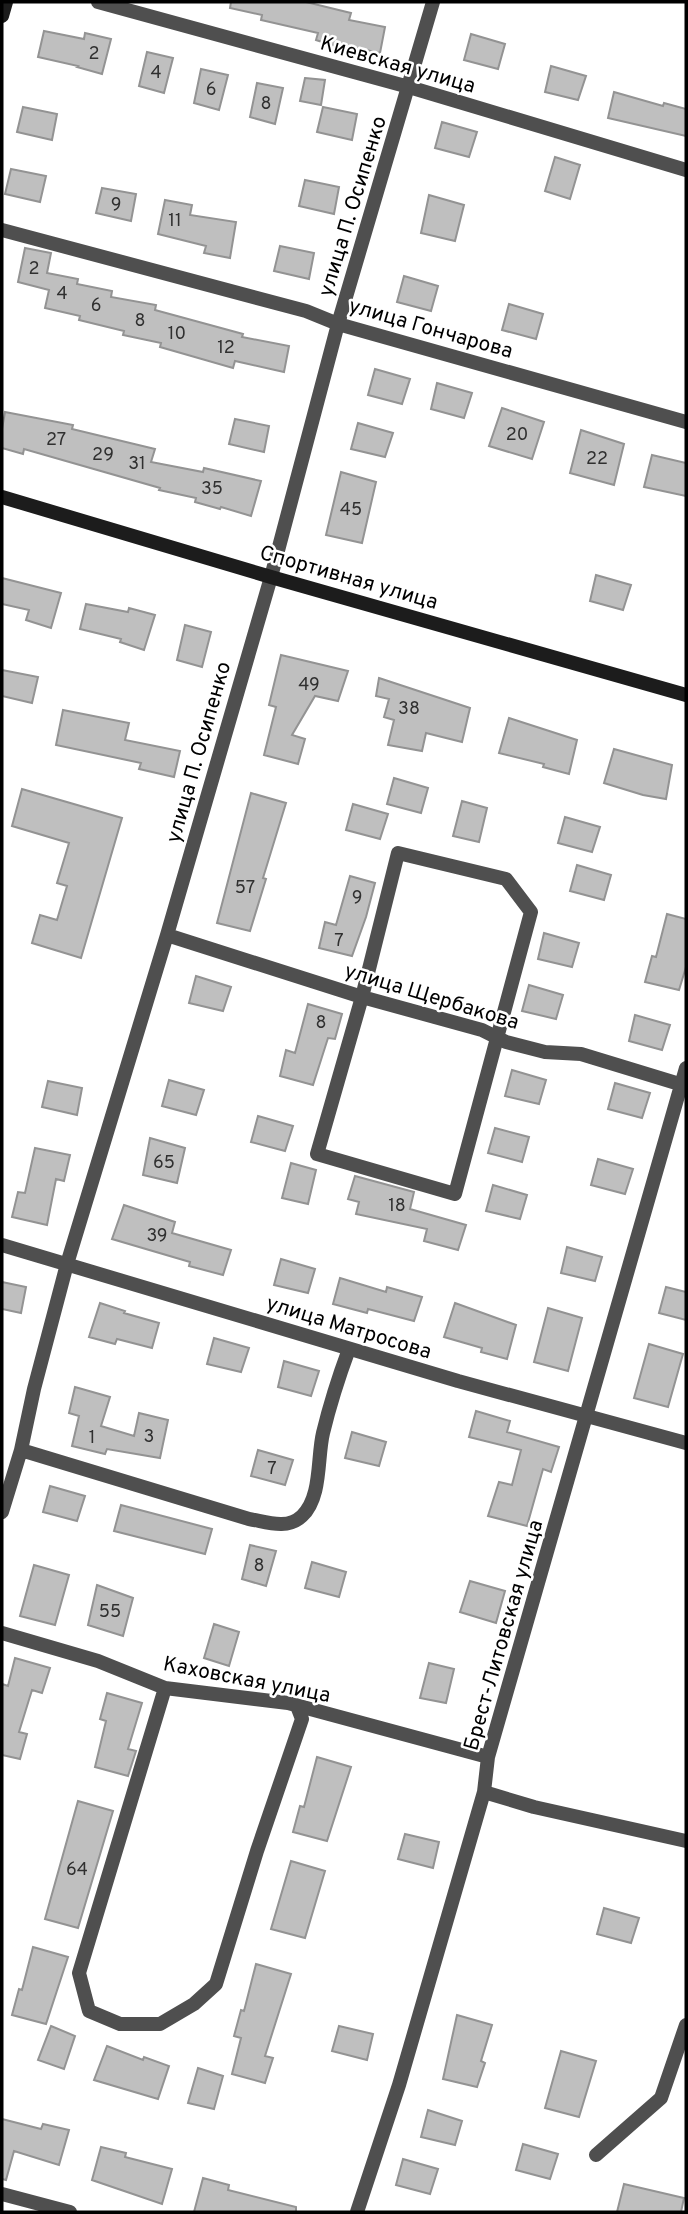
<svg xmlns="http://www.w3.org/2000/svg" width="688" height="2214" font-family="Overpass,sans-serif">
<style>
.building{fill:#bfbfbf;stroke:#939393;stroke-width:2}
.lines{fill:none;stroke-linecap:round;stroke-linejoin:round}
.street{stroke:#4f4f4f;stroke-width:14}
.secondary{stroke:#1c1c1c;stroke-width:14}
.labels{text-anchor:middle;stroke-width:5;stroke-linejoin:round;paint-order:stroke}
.number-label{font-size:18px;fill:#303030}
.street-label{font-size:21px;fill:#000;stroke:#fff}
</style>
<rect width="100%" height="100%" fill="#fff"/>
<path class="building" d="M231 2H306L351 13 349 20 385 27 380 53 342 45 341 48 316 40 318 33 261 20 262 15 230 8Z
M44 31 84 39 85 33 111 39 102 74 77 67 78 66 38 57Z
M471 34 505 44 498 69 464 60Z
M147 52 173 58 164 93 139 86Z
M551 66 586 76 578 100 545 92Z
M201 69 228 75 219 110 194 103Z
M305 78 325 80 321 105 300 101Z
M257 83 283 88 275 124 250 117Z
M614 92 663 106 664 103 686 109V136L608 118Z
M23 107 57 114 52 140 17 132Z
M323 107 357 114 352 140 317 132Z
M442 122 477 132 469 157 435 148Z
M555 157 580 165 570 199 545 191Z
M11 169 46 176 40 202 5 194Z
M305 180 339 187 334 214 299 206Z
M102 188 136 194 131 221 96 213Z
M429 195 464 205 455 241 421 233Z
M165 200 192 205 190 215 236 222 230 258 204 253 206 246 158 234Z
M280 246 314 253 309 279 274 271Z
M25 248 51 253 47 273 78 279 77 284 112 291 111 297 156 305 155 310 243 334 242 337 289 346 284 372 235 361 233 368 160 347 161 343 123 335 124 331 79 320 80 316 45 308 49 290 18 282Z
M404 276 438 286 431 311 397 302Z
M509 304 543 314 536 339 502 330Z
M375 369 410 379 402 404 368 395Z
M437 383 472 393 464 418 431 409Z
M502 408 544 422 532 459 489 446Z
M5 412 73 425 72 429 155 449 151 462 203 472 204 468 261 481 251 516 221 507 220 509 195 502 196 498 159 490 160 488 24 449 23 454 2 448V429Z
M235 419 269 426 264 452 229 444Z
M358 423 393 433 385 457 351 449Z
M581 430 624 444 614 485 570 473Z
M652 455 686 463V496L644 487Z
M341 472 376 482 362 543 326 535Z
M596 575 631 585 623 610 590 601Z
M2 578 61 593 51 628 26 620 29 610 2 604Z
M86 604 128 612 129 608 155 615 144 650 120 642 121 639 80 629Z
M185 625 211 632 202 667 177 660Z
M281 655 348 671 338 701 315 696 292 735 305 739 298 764 264 755 276 707 269 705Z
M2 670 38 677 32 703 2 696Z
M379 678 470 708 462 742 426 733 422 751 388 745 394 720 384 717 389 699 376 696Z
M63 710 129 723 125 740 180 751 174 777 139 769 141 763 56 745Z
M509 718 577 740 569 774 543 767 544 764 499 753Z
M614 749 672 765 666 799 643 795 604 783Z
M394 778 428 788 421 813 387 804Z
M22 789 122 818 81 958 32 943 40 915 57 920 67 886 57 883 69 843 12 826Z
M251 793 286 803 263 878 266 879 250 931 217 923Z
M462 801 487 808 479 842 453 836Z
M353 804 388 814 380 839 346 830Z
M565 817 600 827 592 852 558 843Z
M577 865 611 875 604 900 570 891Z
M350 876 375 883 366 917 352 956 319 948 325 922 336 925Z
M667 914 686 919V967L679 990 645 982 652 956 656 957Z
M544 933 579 943 572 967 538 959Z
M196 976 231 987 223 1011 189 1003Z
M529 985 563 995 556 1019 522 1011Z
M308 1004 342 1014 335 1039 328 1038 313 1085 280 1076 286 1050 295 1053Z
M635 1015 670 1025 662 1050 629 1041Z
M512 1070 546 1080 539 1104 505 1096Z
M169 1080 204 1090 196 1115 162 1106Z
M48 1081 82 1088 77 1115 42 1107Z
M615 1083 650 1093 642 1118 608 1109Z
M258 1116 293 1126 285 1151 251 1142Z
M495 1128 529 1137 522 1162 488 1153Z
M150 1138 185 1148 177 1183 143 1175Z
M35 1148 70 1155 64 1181 56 1179 47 1225 12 1217 18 1192 25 1193Z
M598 1159 633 1169 625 1194 591 1185Z
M291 1163 316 1170 308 1204 282 1198Z
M355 1176 414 1192 410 1209 466 1225 458 1250 424 1241 427 1229 356 1214 359 1202 348 1199Z
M493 1185 527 1195 520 1219 486 1211Z
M124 1205 175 1222 172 1233 231 1250 223 1275 189 1266 190 1262 112 1239Z
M567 1247 602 1257 595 1281 561 1273Z
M281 1259 315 1269 308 1293 274 1285Z
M340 1278 386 1292 387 1287 422 1297 414 1321 368 1309 367 1313 333 1304Z
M2 1282 26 1287 21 1313 2 1309Z
M666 1287 686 1292V1320L659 1313Z
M100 1303 125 1311 124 1313 159 1323 152 1348 117 1339 115 1344 89 1337Z
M455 1303 516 1325 507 1359 481 1352 482 1348 444 1337Z
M548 1308 582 1318 568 1371 534 1362Z
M214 1338 249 1348 241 1372 207 1364Z
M649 1344 683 1354 668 1407 634 1398Z
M284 1361 319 1371 311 1396 278 1387Z
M75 1387 110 1397 101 1426 134 1436 139 1413 168 1420 160 1458 107 1449 105 1454 72 1446 79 1416 69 1413Z
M476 1411 510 1421 507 1432 559 1447 551 1472 543 1469 527 1526 488 1516 499 1482 512 1485 521 1450 469 1437Z
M352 1432 386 1442 379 1466 345 1458Z
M258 1450 293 1460 285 1485 251 1476Z
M50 1486 85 1496 77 1521 43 1512Z
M121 1505 212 1529 205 1554 114 1531Z
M250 1545 276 1551 266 1586 242 1579Z
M312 1562 346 1572 339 1597 305 1588Z
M34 1565 69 1575 55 1625 20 1616Z
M470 1581 505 1591 496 1623 460 1612Z
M97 1585 133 1598 123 1636 88 1625Z
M214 1624 239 1632 229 1666 204 1658Z
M15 1658 50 1668 42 1693 32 1690 19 1732 27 1734 20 1759 2 1755V1684L8 1686Z
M429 1663 454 1669 446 1703 420 1698Z
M107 1693 142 1703 128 1749 136 1751 128 1776 95 1767 106 1721 100 1719Z
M317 1757 351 1767 327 1841 293 1832 300 1806 304 1807Z
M78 1801 113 1811 78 1928 45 1919Z
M405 1834 439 1842 433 1868 398 1859Z
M291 1861 325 1871 305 1938 271 1929Z
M604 1908 639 1918 631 1943 597 1934Z
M33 1947 68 1957 46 2024 12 2015 19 1989 22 1990Z
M256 1964 291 1974 265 2056 273 2058 265 2083 232 2074 241 2038 234 2036 241 2010 244 2011Z
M457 2015 492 2025 481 2061 485 2063 477 2087 443 2079Z
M51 2026 75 2036 64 2069 38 2060Z
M339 2026 373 2034 367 2060 332 2051Z
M107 2046 143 2060 144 2057 169 2066 158 2099 94 2080Z
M561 2051 596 2061 579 2117 545 2108Z
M198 2068 223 2076 214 2109 188 2103Z
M428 2110 462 2121 455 2145 421 2137Z
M2 2119 41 2129 43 2124 69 2130 59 2165 14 2151 6 2180 2 2179Z
M523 2144 558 2154 550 2179 516 2170Z
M101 2147 126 2153 125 2157 172 2169 162 2204 92 2180Z
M403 2159 438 2169 430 2194 396 2185Z
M203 2178 229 2185 228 2190 296 2207V2212H194Z
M624 2184 684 2198 681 2212H617Z"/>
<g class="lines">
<path class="street" d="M98 2 409 87 686 170
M2 230 306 311 338 324 686 422
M398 853 506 879 531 912 455 1194 317 1154 362 997Z
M167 935 362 997 482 1030 506 1042 545 1052 581 1054 686 1086
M2 1245 458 1381 686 1443
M21 1450 249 1519C267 1522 287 1530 302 1516 322 1497 317 1458 323 1433 330 1404 339 1376 349 1349
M2 1512 21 1450 34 1389 67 1264 167 935 271 577 338 324 433 2
M2 1633 98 1661 165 1688 288 1703 488 1757
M165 1688 79 1973 89 2011 120 2024H160L194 2004 216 1984 257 1851 302 1719 297 1706
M484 1792 534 1807 686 1841
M596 2155 661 2098 686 2025
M2 2194 70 2212
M357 2212 399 2085 484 1792 488 1757 686 1068"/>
<path class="secondary" d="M2 16 6 2
M2 497 271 577 686 695"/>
</g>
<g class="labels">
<g class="number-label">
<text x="94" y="59">2</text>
<text x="156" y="78">4</text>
<text x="211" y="95">6</text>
<text x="266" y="109">8</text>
<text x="116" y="210">9</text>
<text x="175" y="226">11</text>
<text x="34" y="274">2</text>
<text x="62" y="299">4</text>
<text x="96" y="311">6</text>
<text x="140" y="326">8</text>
<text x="177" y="339">10</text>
<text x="226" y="353">12</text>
<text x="517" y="440">20</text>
<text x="56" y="445">27</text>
<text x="103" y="460">29</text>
<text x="597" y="464">22</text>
<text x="137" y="469">31</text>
<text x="212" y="494">35</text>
<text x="351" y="515">45</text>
<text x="309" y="690">49</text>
<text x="409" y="714">38</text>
<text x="245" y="893">57</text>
<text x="357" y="903">9</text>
<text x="339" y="946">7</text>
<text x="321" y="1028">8</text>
<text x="164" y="1168">65</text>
<text x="397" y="1211">18</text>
<text x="157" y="1241">39</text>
<text x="149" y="1442">3</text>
<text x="92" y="1443">1</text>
<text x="272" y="1474">7</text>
<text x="259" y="1571">8</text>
<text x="110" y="1617">55</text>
<text x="77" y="1875">64</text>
</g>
<g class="street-label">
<text transform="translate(398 64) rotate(16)" y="7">Киевская улица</text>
<text transform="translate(352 206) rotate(-73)" y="7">улица П. Осипенко</text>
<text transform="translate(431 328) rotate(16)" y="7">улица Гончарова</text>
<text transform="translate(349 577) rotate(16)" y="7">Спортивная улица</text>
<text transform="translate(198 752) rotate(-74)" y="7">улица П. Осипенко</text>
<text transform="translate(432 996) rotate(17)" y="7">улица Щербакова</text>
<text transform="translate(349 1327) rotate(17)" y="7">улица Матросова</text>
<text transform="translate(503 1635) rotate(-74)" y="7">Брест-Литовская улица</text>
<text transform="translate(247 1679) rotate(11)" y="7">Каховская улица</text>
</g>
</g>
<rect width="688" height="2214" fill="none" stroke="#000000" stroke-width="7"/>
</svg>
